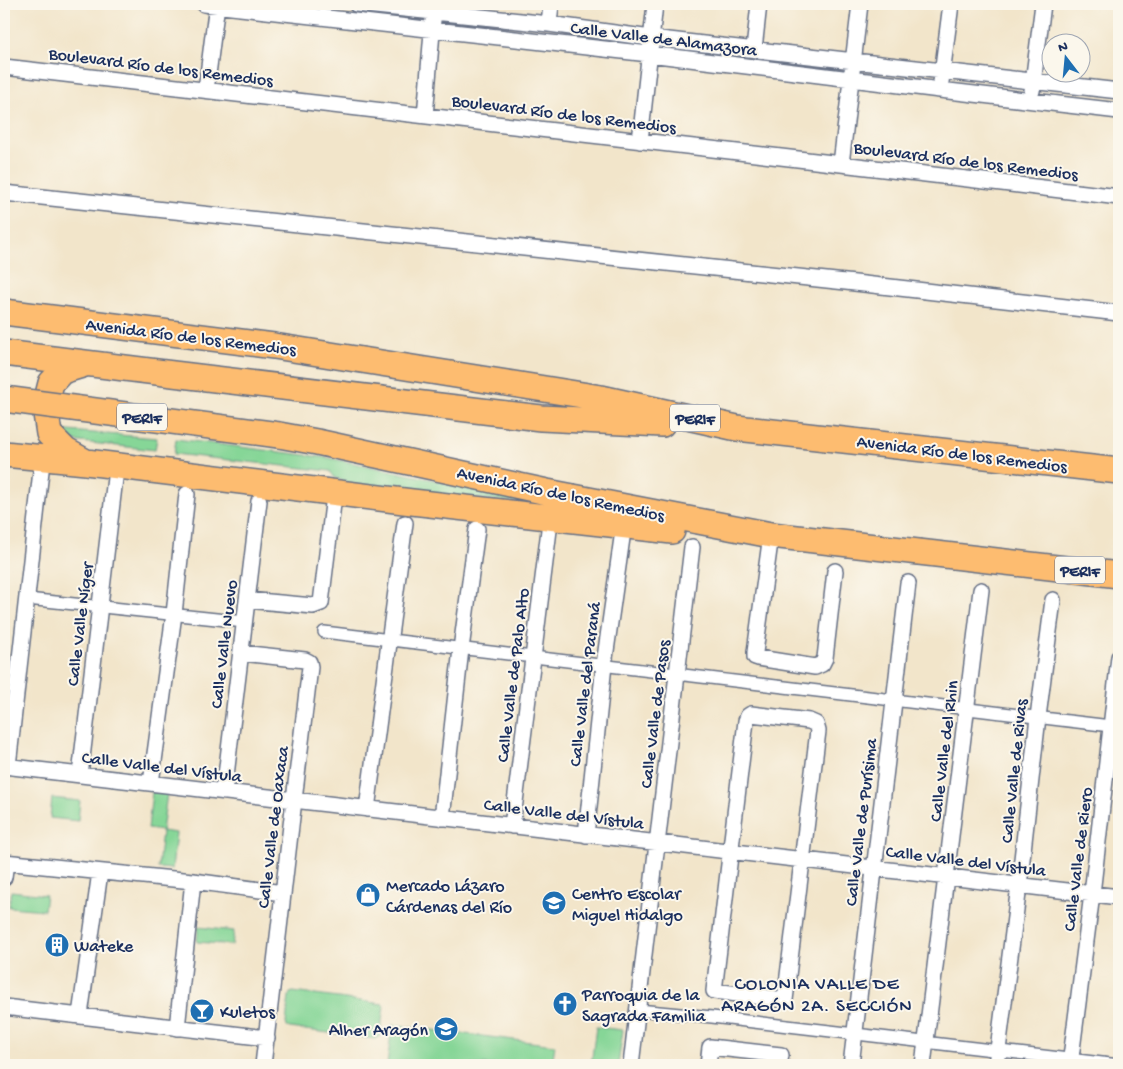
<svg xmlns="http://www.w3.org/2000/svg" width="1123" height="1069" font-family="'Gochi Hand',sans-serif">
<style>
.green{fill:#86d697;stroke:#50827a}
.lines{fill:none;stroke-linecap:round;stroke-linejoin:round}
.pedestrian-casing{stroke:#666f84;stroke-width:14}
.minor-casing{stroke:#666f84;stroke-width:18}
.trunk-casing{stroke:#666f84;stroke-width:28}
.pedestrian{stroke:#fff;stroke-width:11}
.minor{stroke:#fff;stroke-width:15}
.trunk{stroke:#fdbc70;stroke-width:25}
.trunk-bridge-casing{stroke:#666f84;stroke-width:28;stroke-linecap:butt}
.trunk-bridge{stroke:#fdbc70;stroke-width:25}
.labels{text-anchor:middle;stroke-width:4;stroke-linejoin:round;paint-order:stroke}
.shield{fill:#fbf7ec;stroke:#5e6b89;stroke-width:1}
.shield-label{font-size:16px;font-weight:bold;fill:#1b2f5e}
.street-label{font-size:18px;fill:#1b2f5e;stroke:#fbf7ec}
.poi-label{font-size:18px;fill:#1b2f5e;stroke:#fbf7ec;text-anchor:start}
.neighbourhood-label{font-size:19px;letter-spacing:1px;fill:#1b2f5e;stroke:#fbf7ec}
</style>
<rect width="100%" height="100%" fill="#fbf7ec"/>
<filter id="ink" filterUnits="userSpaceOnUse"><feTurbulence type="fractalNoise" baseFrequency=".02" numOctaves="2"/><feDisplacementMap in="SourceGraphic" scale="10" xChannelSelector="R" yChannelSelector="G"/><feConvolveMatrix kernelMatrix="1 2 1 2 8 2 1 2 1" color-interpolation-filters="sRGB"/></filter>
<filter id="wash" filterUnits="userSpaceOnUse"><feTurbulence type="fractalNoise" baseFrequency=".0096" numOctaves="4" result="noise"/><feDisplacementMap in="SourceGraphic" scale="20" xChannelSelector="R" yChannelSelector="G"/><feGaussianBlur stdDeviation="1.12" result="paint"/><feColorMatrix in="noise" values="0 0 0 0 0 0 0 0 0 0 0 0 0 0 0 0 0 1.4 0 .05"/><feComposite in="paint" operator="in"/></filter>
<g filter="url(#wash)">
<rect width="100%" height="100%" fill="#f2e5ca"/>
<path class="green" d="M56 430 157 438 155 450 72 441Z
M176 439 329 458 530 500 531 502 530 503 372 490 335 478 330 471 174 454Z
M152 792 167 794 162 831 176 833 172 869 158 868 162 831 148 829Z
M52 798 80 801 78 821 50 818Z
M11 891 46 895 44 910 9 907Z
M198 927 234 931 232 945 197 942Z
M293 992 383 1004 384 1006 380 1036 375 1039 290 1028 287 1027 286 1023 289 996 290 993Z
M392 1025 555 1045 552 1065H387Z
M596 1027 623 1030 618 1065H591Z"/>
</g>
<g filter="url(#ink)">
<g class="lines">
<defs>
<path id="pedestrian" d="M27 599 245 622
M324 632 1119 727
M638 1010 712 1017 1119 1065"/>
<path id="minor" d="M204 4 649 54 940 90 1119 111
M356 4 549 24 651 38 1119 91
M549 24 551 4
M754 49 759 4
M4 67 841 164 1119 197
M941 82 951 4
M206 90 217 4
M1032 91 1043 4
M425 116 433 20
M640 141 655 4
M841 164 860 4
M4 193 855 283 1119 313
M771 535 755 652V657L758 658 815 667 822 664 825 658 835 571
M247 600 313 606 321 603 333 504
M241 653 305 660 309 662 310 667 294 800 263 1065
M751 714 809 721 816 724 818 731 785 1000 714 991 746 721 748 716Z
M4 766 1119 897
M8 766 41 471
M80 775 115 478
M151 783 174 614 187 494
M224 792 259 501
M367 809 405 523
M442 818 461 649 477 529
M512 826 549 530
M586 835 604 665 622 538
M4 862 193 881 283 893
M4 877 6 862
M4 1007 267 1038
M80 1015 100 872
M177 1028 193 881
M631 1065 692 547
M708 1065 710 1047 781 1055 779 1065
M851 1065 908 583
M923 1065 981 590
M996 1065 1019 886 1038 717 1053 600
M1070 1065 1092 894 1119 657"/>
<path id="trunk" d="M4 312 274 346 601 398 737 428 1119 471
M4 353 173 374 541 418 662 424
M279 435 317 442 547 492 771 535 1119 575
M4 454 86 462 412 502 672 531
M84 461 66 451 49 434 45 407 51 383 62 371 85 364"/>
</defs>
<use href="#pedestrian" class="pedestrian-casing"/>
<use href="#minor" class="minor-casing"/>
<use href="#trunk" class="trunk-casing"/>
<use href="#pedestrian" class="pedestrian"/>
<use href="#minor" class="minor"/>
<use href="#trunk" class="trunk"/>
<defs>
<path id="trunk-bridge" d="M4 399 279 435"/>
</defs>
<use href="#trunk-bridge" class="trunk-bridge-casing"/>
<use href="#trunk-bridge" class="trunk-bridge"/>
</g>
</g>
<defs>
<symbol id="shop-disc" viewBox="-11 -11 22 22"><circle r="9.5" fill="#1f6fb2" stroke="#fbf7ec"/><path d="M-5-2.5h2.3a2.7 3.5 0 0 1 5.4 0H5L5.5 6h-11ZM-1.5-2.5h3a1.5 2.3 0 0 0-3 0Z" fill="#fff"/></symbol>
<symbol id="school-disc" viewBox="-11 -11 22 22"><circle r="9.5" fill="#1f6fb2" stroke="#fbf7ec"/><path d="M0-5L7-2L0 1L-7-2ZM-4 1L0 2.5L4 1V4Q0 6-4 4Z" fill="#fff"/></symbol>
<symbol id="building-disc" viewBox="-11 -11 22 22"><circle r="9.5" fill="#1f6fb2" stroke="#fbf7ec"/><path d="M-4-6H4V6H1V3H-1V6H-4ZM-2.5-4.3h1.7v1.8h-1.7ZM.8-4.3h1.7v1.8H.8ZM-2.5-1h1.7V.8h-1.7ZM.8-1h1.7V.8H.8Z" fill="#fff"/></symbol>
<symbol id="church-disc" viewBox="-11 -11 22 22"><circle r="9.5" fill="#1f6fb2" stroke="#fbf7ec"/><path d="M-1.2-6h2.4v3.5h3.3v2.4h-3.3V6h-2.4V-.1h-3.3v-2.4h3.3Z" fill="#fff"/></symbol>
<symbol id="bar-disc" viewBox="-11 -11 22 22"><circle r="9.5" fill="#1f6fb2" stroke="#fbf7ec"/><path d="M-6-5H6L.8 .8V4.5H3.5V6h-7V4.5H-.8V.8Z" fill="#fff"/></symbol>
</defs>
<g fill-rule="evenodd">
<use href="#shop-disc" x="354" y="881" width="28" height="28"/>
<use href="#school-disc" x="540" y="889" width="28" height="28"/>
<use href="#building-disc" x="43" y="931" width="28" height="28"/>
<use href="#church-disc" x="551" y="990" width="28" height="28"/>
<use href="#bar-disc" x="188" y="997" width="28" height="28"/>
<use href="#school-disc" x="432" y="1015" width="28" height="28"/>
</g>
<g class="labels">
<g class="shield">
<rect x="117" y="403.5" width="50" height="27" rx="4"/>
<rect x="670" y="404.5" width="50" height="27" rx="4"/>
<rect x="1055" y="556.5" width="50" height="27" rx="4"/>
</g>
<g class="shield-label">
<text x="142" y="423">PERIF</text>
<text x="695" y="424">PERIF</text>
<text x="1080" y="576">PERIF</text>
</g>
<g class="street-label">
<text transform="translate(664 38) rotate(7)" y="6">Calle Valle de Alamazora</text>
<text transform="translate(161 66) rotate(7)" y="6">Boulevard Río de los Remedios</text>
<text transform="translate(564 113) rotate(7)" y="6">Boulevard Río de los Remedios</text>
<text transform="translate(966 160) rotate(7)" y="6">Boulevard Río de los Remedios</text>
<text transform="translate(191 336) rotate(7)" y="6">Avenida Río de los Remedios</text>
<text transform="translate(962 453) rotate(7)" y="6">Avenida Río de los Remedios</text>
<text transform="translate(561 493) rotate(12)" y="6">Avenida Río de los Remedios</text>
<text transform="translate(79 624) rotate(-83)" y="6">Calle Valle Níger</text>
<text transform="translate(223 644) rotate(-83)" y="6">Calle Valle Nuevo</text>
<text transform="translate(512 675) rotate(-83)" y="6">Calle Valle de Palo Alto</text>
<text transform="translate(584 684) rotate(-83)" y="6">Calle Valle del Paraná</text>
<text transform="translate(654 714) rotate(-83)" y="6">Calle Valle de Pasos</text>
<text transform="translate(943 751) rotate(-83)" y="6">Calle Valle del Rhin</text>
<text transform="translate(162 766) rotate(7)" y="6">Calle Valle del Vístula</text>
<text transform="translate(1013 771) rotate(-84)" y="6">Calle Valle de Rivas</text>
<text transform="translate(564 813) rotate(7)" y="6">Calle Valle del Vístula</text>
<text transform="translate(860 822) rotate(-83)" y="6">Calle Valle de Purísima</text>
<text transform="translate(272 827) rotate(-83)" y="6">Calle Valle de Oaxaca</text>
<text transform="translate(1077 859) rotate(-83)" y="6">Calle Valle de Riero</text>
<text transform="translate(966 860) rotate(7)" y="6">Calle Valle del Vístula</text>
</g>
<g class="poi-label">
<text x="386" y="891">Mercado Lázaro<tspan x="386" dy="21">Cárdenas del Río</tspan></text>
<text x="572" y="899">Centro Escolar<tspan x="572" dy="21">Miguel Hidalgo</tspan></text>
<text x="74" y="951">Wateke</text>
<text x="582" y="1000">Parroquia de la<tspan x="582" dy="21">Sagrada Familia</tspan></text>
<text x="220" y="1017">Kuletos</text>
<text x="428" y="1035" text-anchor="end">Alher Aragón</text>
</g>
<g class="neighbourhood-label">
<text x="817" y="989">COLONIA VALLE DE<tspan x="817" dy="22">ARAGÓN 2A. SECCIÓN</tspan></text>
</g>
</g>
<rect width="1123" height="1069" fill="none" stroke="#fbf7ec" stroke-width="20"/>
<g transform="translate(1066 58) rotate(344)"><circle r="24" fill="#fbf7ec" stroke="#a1a7b3"/>
<path d="M0-4L9 19L0 12L-9 19Z" fill="#1f6fb2"/>
<text y="-8" font-size="14" font-weight="bold" text-anchor="middle" fill="#1b2f5e">N</text>
</g>
</svg>
